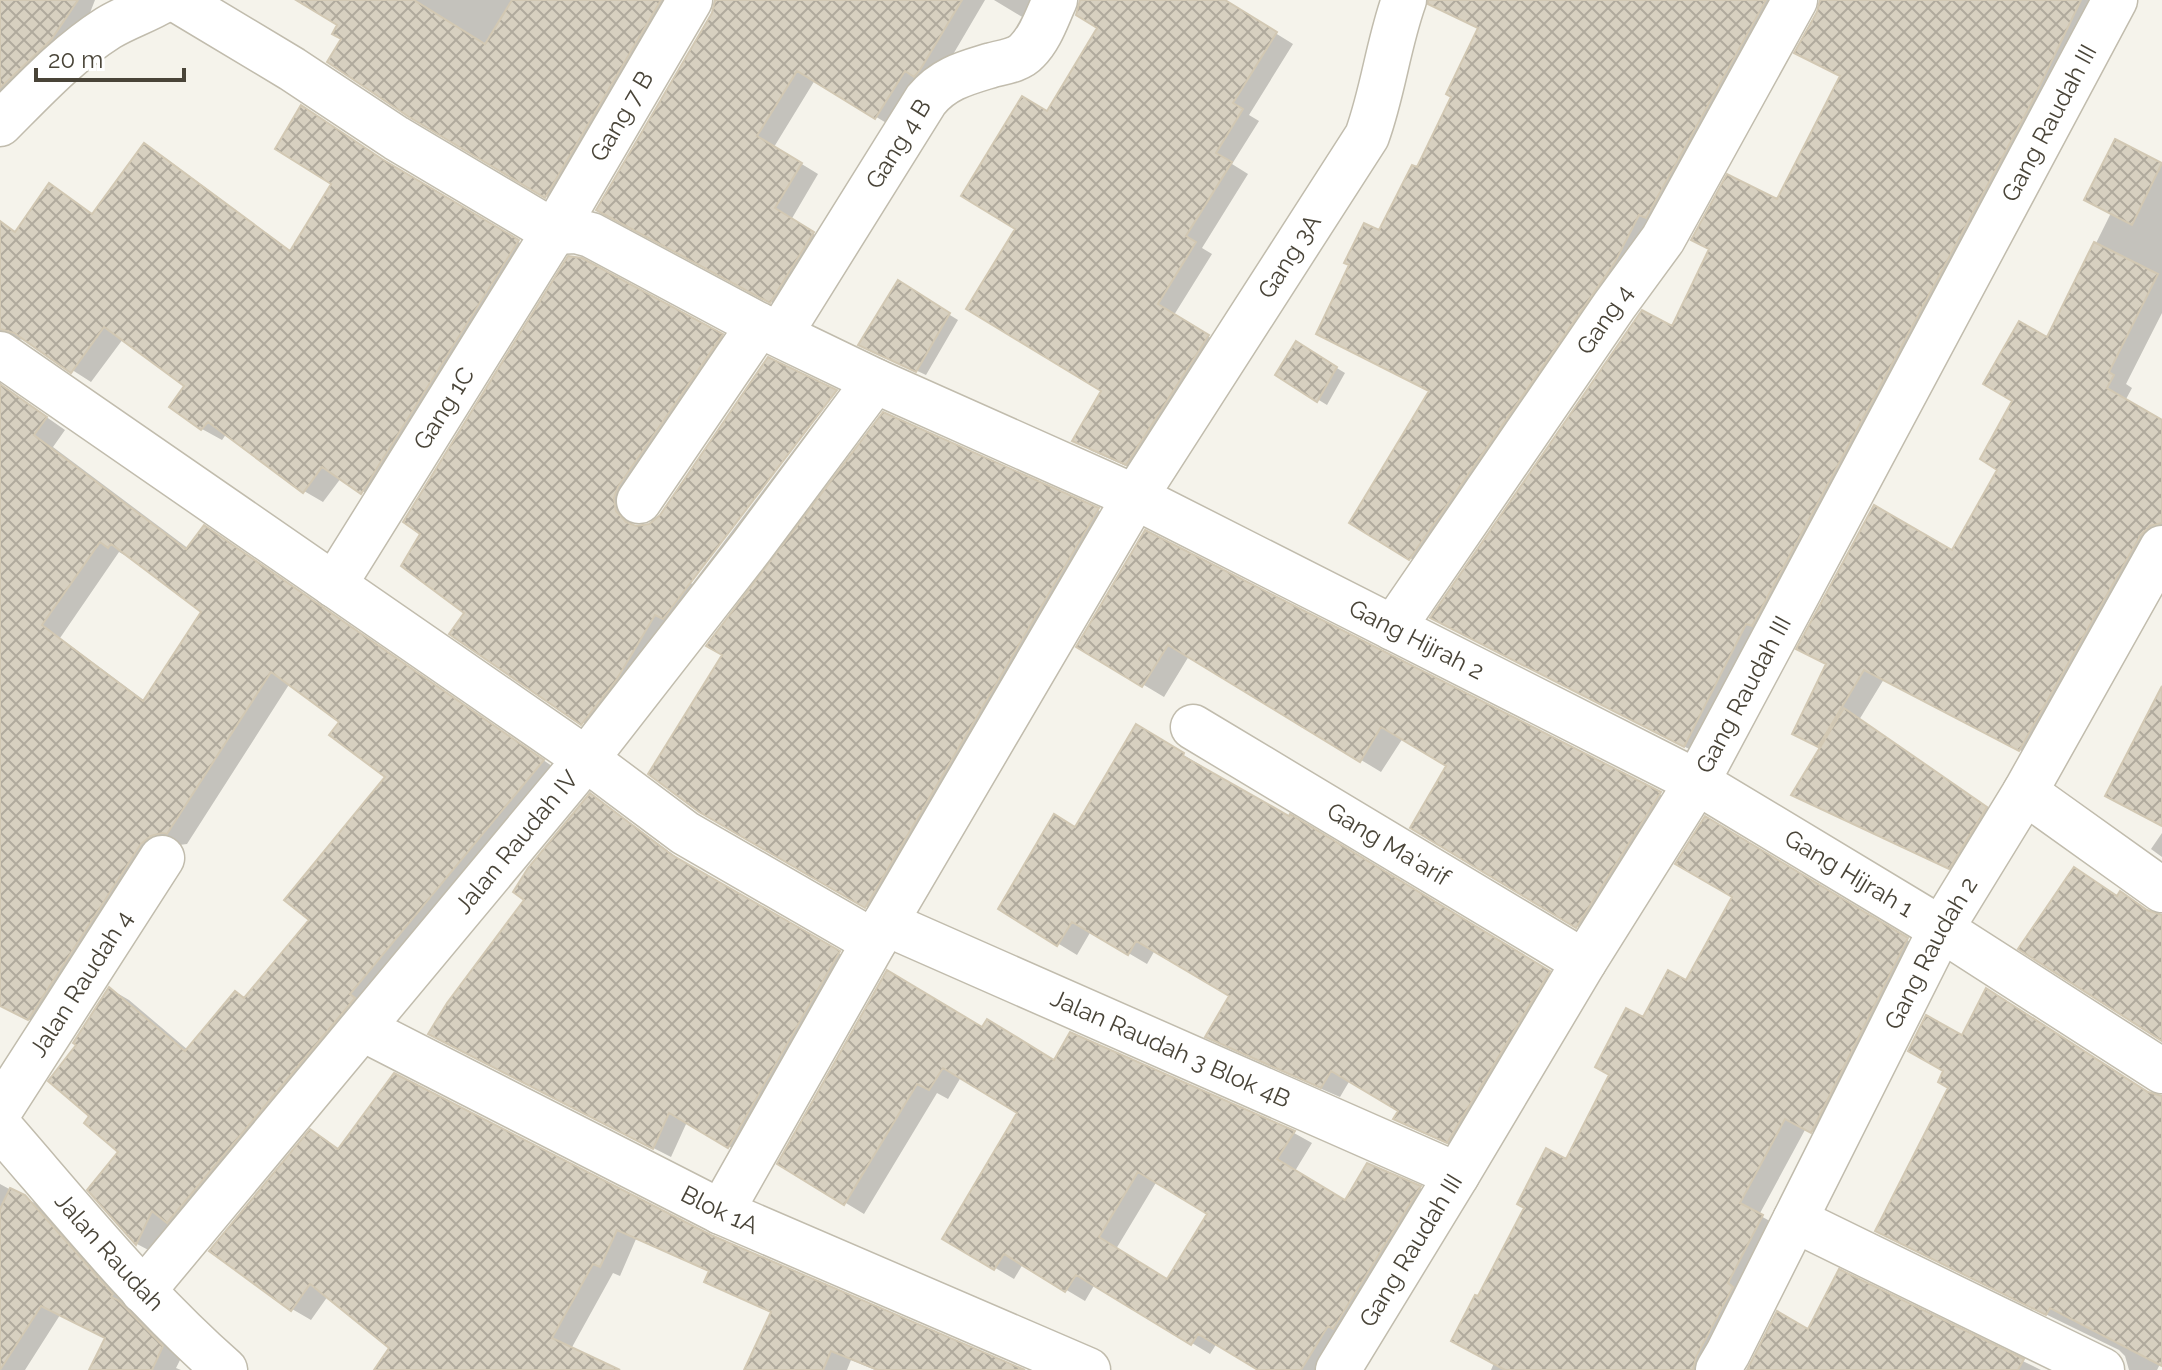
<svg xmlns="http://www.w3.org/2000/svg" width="2162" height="1370" font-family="Raleway,sans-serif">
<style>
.shadow{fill:#0003;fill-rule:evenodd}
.building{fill:url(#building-cross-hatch);stroke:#d2c8b3;stroke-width:2;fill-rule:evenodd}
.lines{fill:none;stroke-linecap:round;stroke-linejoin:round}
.street-casing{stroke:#c1bcad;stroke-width:47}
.street{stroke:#fff;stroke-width:44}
.labels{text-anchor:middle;stroke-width:8;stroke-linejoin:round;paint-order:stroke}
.street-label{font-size:24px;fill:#494438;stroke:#fff}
</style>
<defs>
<pattern id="building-cross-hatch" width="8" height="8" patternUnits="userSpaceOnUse" patternTransform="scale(2)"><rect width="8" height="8" fill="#d7d0c0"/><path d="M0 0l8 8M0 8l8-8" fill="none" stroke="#b0aa9d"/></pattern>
</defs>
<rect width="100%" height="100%" fill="#f5f3eb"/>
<path class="shadow" d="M0 0H95L86 23 0 117Z
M300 0H684L563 206 410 115 343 38 339 25Z
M717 0H985L938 80 893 127 815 80 774 147 818 174 791 220 830 244 788 311 615 219 713 13Z
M994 0H1048L1034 24Z
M1081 0H1222L1293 44 1249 115 1259 121 1232 164 1248 174 1202 248 1212 254 1174 315 1225 347 1144 474 1092 451 1075 441 1104 390 1017 228 1048 113 1100 27Z
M1479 0H1790L1428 569 1351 522 1431 391 1380 233 1418 170 1454 96 1480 28Z
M1822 0H2112L1703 756 1450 628 1673 328 1778 202 1842 76 1819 13Z
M2115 142 2162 165V313L2126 384 2132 388 2125 401 2162 423V543L2039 760 1884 679 1859 720 2005 819 1969 878 1812 805 1794 794 1822 748 1795 733 1952 552 2000 469 2048 340 2111 213Z
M145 146 164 157 292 252 402 173 537 253 382 503 341 478 323 502 304 491 227 433 222 440 202 429 172 406 187 386 123 339 91 382 24 339 10 341 0 349V248L16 234 50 186 94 215Z
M898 283 958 320 926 375 870 349Z
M722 336 736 344 628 507 630 521 692 584 837 393 850 400 596 731 452 633Z
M1297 344 1345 373 1327 405 1278 375Z
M0 382 5 388 65 430 53 447 189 549 224 539 562 773 188 1232 171 1222 156 1254 137 1244 90 1190 121 1152 92 1116 79 1045 110 989 129 1000 188 1050 246 999 311 920 388 776 341 721 290 683 187 844 171 846 48 1030 0 1004ZM119 552 128 557 129 555 204 611 145 701 60 638Z
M884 414 1098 510 1117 521 884 917 700 810Z
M1145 533 1681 805 1597 938 1412 827 1449 766 1403 738 1381 772 1189 656 1164 697 1079 646Z
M1137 727 1202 766 1200 768 1309 828 1567 983 1466 1152 1414 1129 1395 1119 1400 1110 1350 1080 1340 1097 1226 1047 1208 1036 1232 996 1155 950 1147 964 1091 931 1077 955 1000 908 1076 829Z
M590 796 608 806 690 867 856 963 746 1156 687 1122 671 1157 448 1043 527 900Z
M1726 830 1927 952 1831 1143 1806 1128 1759 1215 1782 1228 1716 1370H1491L1494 1363 1478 1299 1567 1162 1644 1019 1687 982 1735 896Z
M2162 833V857L2151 849Z
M983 1030 1055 1062 1294 1133 1312 1143 1295 1171 1346 1202 1368 1165 1420 1188 1438 1199 1326 1370H1262L1217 1343 1210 1354 1095 1284 1085 1301 1023 1264 1014 1279 945 1238 1020 1113 961 1077 948 1099 937 1093 864 1214 780 1163ZM1157 1181 1209 1213 1168 1281 1116 1249Z
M1963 1038 2162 1098V1365L2160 1364 2157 1370H2129L2125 1356 2119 1350 1898 1242 1950 1087Z
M311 1132 340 1150 710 1237 1017 1370H875L851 1360 847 1370H746L772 1313 726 1292 707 1281 711 1272 636 1239 620 1276 613 1273 571 1349 616 1370H404L392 1347 328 1296 311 1320 292 1309Z
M0 1184 44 1208 131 1306 129 1309 137 1314 181 1358 176 1368 181 1370H112L107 1338 60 1315 25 1370H0Z
M1840 1272 2041 1370H1749L1809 1332Z"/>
<path class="building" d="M0 0H78L51 40 0 88Z
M296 0H414L485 44 512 0H661L545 198 409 117 327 62 341 39 332 34 337 25Z
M715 0H962L920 70 914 77 905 71 875 119 797 71 757 136 802 163 775 208 814 232 770 303 596 210 712 13Z
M1080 0H1225L1277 32 1233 103 1243 109 1216 153 1232 162 1186 236 1196 242 1158 304 1209 335 1126 465 1072 441 1101 391 966 309 1015 229 961 196 1022 96 1047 111 1097 28 1076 15Z
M1428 0H1766L1646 218 1639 215 1615 262 1409 560 1349 523 1429 391 1316 334 1349 265 1344 263 1364 223 1379 230 1412 165 1417 167 1451 97 1446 94 1478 28 1428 4Z
M1820 0H2081L2032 102 1752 626 1746 624 1684 747 1430 618 1642 310 1672 326 1709 249 1691 240 1727 174 1777 199 1840 76 1794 53 1817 12Z
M301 105 382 159 519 240 361 494 322 467 303 493 208 422 201 430 169 407 184 386 104 327 71 373 14 333 0 329V221L15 232 49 183 92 214 144 143 290 251 331 184 275 149Z
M2115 139 2162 163 2132 225 2084 200Z
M2094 242 2158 274 2109 372 2114 375 2107 388 2162 420V523L2150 526 2140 536 2019 751 1864 670 1818 747 1792 734 1826 664 1796 649 1874 505 1952 550 1997 470 1980 459 2012 401 1983 384 2019 321 2047 337Z
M568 256 582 258 723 334 618 487 614 498 616 511 626 522 636 526 649 524 660 515 768 357 837 390 663 619 655 615 617 679 581 725 449 634 464 613 401 566 420 534 403 522Z
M898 280 950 313 916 372 858 345Z
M1296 341 1337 367 1317 402 1275 375Z
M0 384 47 417 34 435 186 549 204 525 544 760 350 994 355 998 167 1223 152 1211 136 1245 87 1190 118 1152 84 1123 89 1116 48 1081 76 1045 73 1043 109 987 185 1051 235 991 244 998 309 920 284 900 385 777 329 735 339 722 271 672 167 834 162 833 151 836 141 844 28 1020 0 1006ZM100 542 108 548 111 544 201 612 143 701 42 625Z
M883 412 1099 508 865 908 699 812 648 774 722 655 706 646Z
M1145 530 1661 792 1576 928 1410 828 1446 766 1381 727 1360 762 1168 645 1142 687 1076 647Z
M2162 686V826L2105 796Z
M1844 708 1987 807 1949 869 1791 795Z
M1136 724 1184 753 1183 756 1289 816 1290 814 1550 971 1447 1143 1393 1119 1398 1111 1331 1071 1321 1088 1205 1037 1229 996 1136 941 1128 955 1072 922 1057 946 998 909 1054 814 1075 827Z
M590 793 672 855 840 951 728 1148 669 1113 653 1149 428 1034 447 1003 524 900 513 892 528 868Z
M1705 816 1908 938 1811 1133 1785 1119 1740 1203 1763 1215 1728 1283 1733 1287 1696 1357 1693 1370H1505L1451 1341 1475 1295 1478 1296 1524 1208 1517 1204 1546 1148 1566 1159 1609 1075 1595 1067 1626 1008 1643 1017 1668 970 1686 980 1732 897 1675 864Z
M2074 867 2117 896 2120 891 2147 910 2162 915V1041L2018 949Z
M887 970 982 1027 987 1019 1054 1060 1070 1032 1295 1131 1277 1159 1345 1200 1367 1163 1421 1186 1333 1329 1328 1326 1301 1370H1258L1198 1334 1191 1345 1076 1275 1065 1292 1004 1254 994 1270 942 1239 1017 1113 943 1068 929 1090 917 1084 844 1205 777 1164ZM1138 1172 1207 1214 1167 1279 1099 1237Z
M1986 988 2148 1092 2162 1096V1366L2050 1308 2046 1315 1875 1231 1948 1088 1938 1082 1943 1071 1908 1051 1926 1015 1962 1035Z
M394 1073 711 1235 1025 1370H878L831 1351 823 1370H744L771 1312 704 1282 709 1271 617 1230 600 1267 593 1264 552 1338 620 1370H374L389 1348 310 1284 291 1311 209 1251 310 1129 338 1149Z
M10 1188 25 1195 113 1294 111 1297 118 1300 163 1346 152 1370H89L105 1338 41 1306 0 1370V1209Z
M1839 1269 2024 1359 2018 1370H1747L1777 1311 1808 1329Z"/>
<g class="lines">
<defs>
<g id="street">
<path id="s1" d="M177 0 292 69 396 138 554 232 576 231 591 235 759 325 875 381 1135 497 1697 782 1941 929 2162 1071"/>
<path d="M0 124C34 90 67 54 108 28 126 17 146 11 164 0"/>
<path id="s2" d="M780 334 926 100C944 78 966 73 992 65 1004 62 1019 60 1027 51 1041 37 1047 17 1055 0"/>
<path d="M0 354 586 759 685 833 874 942"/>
<path d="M639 501 759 325"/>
<path id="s3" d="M334 585 554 232 690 0"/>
<path id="s4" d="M1393 628 1614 306 1663 239 1795 0"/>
<path id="s5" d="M1193 727 1584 962"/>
<path d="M2025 792 2162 890"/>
<path id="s6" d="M885 923 1457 1175"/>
<path id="s7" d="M363 1029 721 1212 1088 1370"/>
<path id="s8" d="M0 1110 162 858"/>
<path id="s9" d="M0 1127C73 1211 142 1297 225 1370"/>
<path id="s10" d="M721 1212 885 923 1135 497 1367 136C1383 92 1388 45 1404 0"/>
<path d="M1795 1220 2102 1370"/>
<path id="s11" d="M143 1291 586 759 752 546 875 381"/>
<path id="s12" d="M1338 1370 1457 1175 1584 962 1697 782 2115 0"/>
<path id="s13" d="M1718 1370 1728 1353 1941 929 2025 792 2162 548"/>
</g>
</defs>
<use href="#street" class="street-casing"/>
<use href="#street" class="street"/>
</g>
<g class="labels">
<g class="street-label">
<text dy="8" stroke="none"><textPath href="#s3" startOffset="550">Gang 7 B</textPath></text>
<text dy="8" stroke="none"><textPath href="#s12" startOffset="1436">Gang Raudah III</textPath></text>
<text dy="8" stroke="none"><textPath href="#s2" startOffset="224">Gang 4 B</textPath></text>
<text dy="8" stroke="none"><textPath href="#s10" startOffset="1112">Gang 3A</textPath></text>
<text dy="8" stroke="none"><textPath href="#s4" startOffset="374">Gang 4</textPath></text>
<text dy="8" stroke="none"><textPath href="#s3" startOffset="208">Gang 1C</textPath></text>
<text dy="8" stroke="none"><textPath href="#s1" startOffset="1400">Gang Hijrah 2</textPath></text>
<text dy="8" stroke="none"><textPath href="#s12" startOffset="788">Gang Raudah III</textPath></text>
<text dy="8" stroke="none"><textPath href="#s11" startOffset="584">Jalan Raudah IV</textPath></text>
<text dy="8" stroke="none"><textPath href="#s5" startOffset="228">Gang Ma'arif</textPath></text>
<text dy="8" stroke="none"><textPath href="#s1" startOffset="1892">Gang Hijrah 1</textPath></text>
<text dy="8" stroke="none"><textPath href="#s13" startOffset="468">Gang Raudah 2</textPath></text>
<text dy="8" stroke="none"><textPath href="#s8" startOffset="150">Jalan Raudah 4</textPath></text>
<text dy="8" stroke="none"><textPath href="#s6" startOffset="312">Jalan Raudah 3 Blok 4B</textPath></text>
<text dy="8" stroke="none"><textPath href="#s7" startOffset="400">Blok 1A</textPath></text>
<text dy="8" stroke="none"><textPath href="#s12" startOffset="140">Gang Raudah III</textPath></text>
<text dy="8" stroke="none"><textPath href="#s9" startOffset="166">Jalan Raudah</textPath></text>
</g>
</g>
<path d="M36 68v12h148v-12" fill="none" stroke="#494438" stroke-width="4"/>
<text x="48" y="68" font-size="24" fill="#494438" stroke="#ffffff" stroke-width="6" paint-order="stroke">20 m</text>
</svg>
